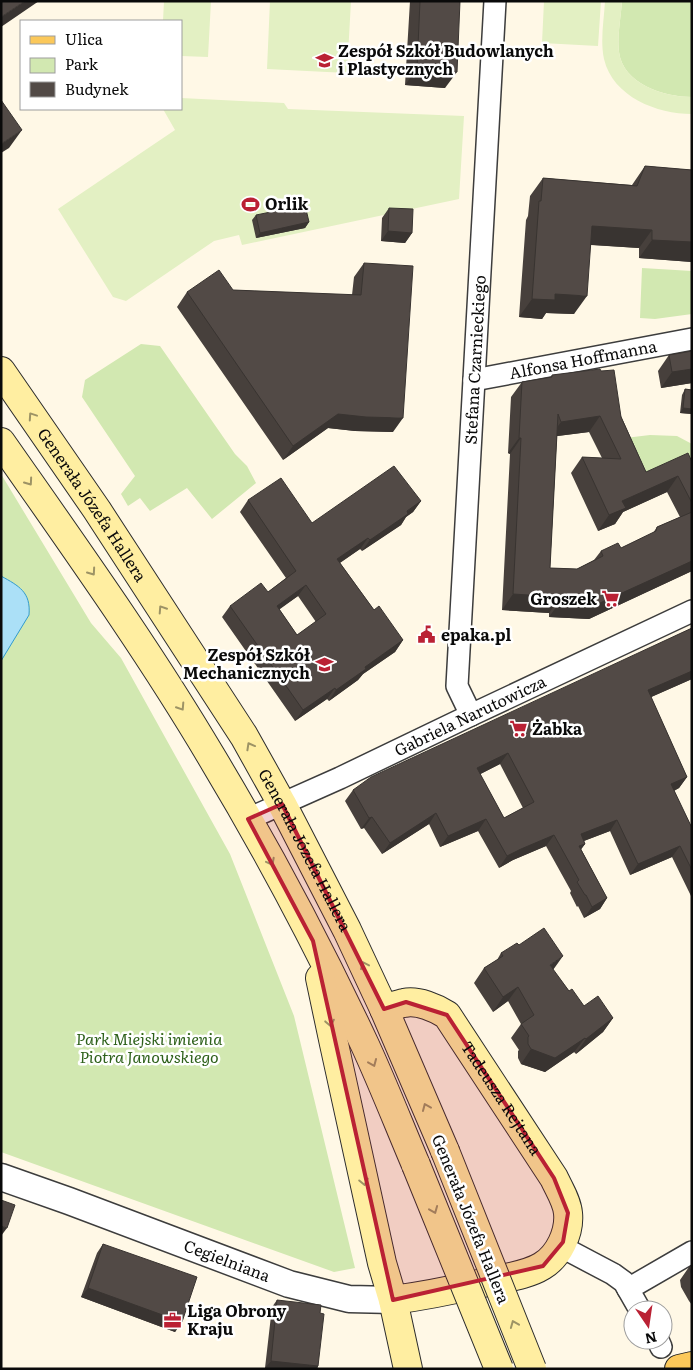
<svg xmlns="http://www.w3.org/2000/svg" width="693" height="1370" font-family="Literata,serif">
<style>
.green{fill:#d2e8b1}
.pitch{fill:#e3f0c3}
.water{fill:#abe0f7;stroke:#319bce}
.lines{fill:none;stroke-linecap:round;stroke-linejoin:round}
.minor-casing{stroke:#3d3d3d;stroke-width:24}
.tertiary-casing{stroke:#3d3d3d;stroke-width:29}
.secondary-casing{stroke:#2c2c2c;stroke-width:30}
.primary-casing{stroke:#1b1b1b;stroke-width:30}
.minor{stroke:#fff;stroke-width:21}
.tertiary{stroke:#fff;stroke-width:26}
.secondary{stroke:#ffeea1;stroke-width:28}
.primary{stroke:#fbc85a;stroke-width:28}
.secondary-bridge-casing{stroke:#2c2c2c;stroke-width:30;stroke-linecap:butt}
.secondary-bridge{stroke:#ffeea1;stroke-width:28}
.wall{fill:#47403c;fill-rule:evenodd}
.shaded-wall{fill:#393431}
.building{fill:#524a46;stroke:#393431;fill-rule:evenodd}
.oneway{stroke:#9d9365}
.marked{fill:#ba2134;fill-opacity:0.2;stroke:#ba2134;stroke-width:4;stroke-linejoin:round}
.labels{text-anchor:middle;stroke-width:5;stroke-linejoin:round;paint-order:stroke}
.poi-label{font-size:16px;font-weight:bold;fill:#0a0a0a;stroke:#fff;text-anchor:start}
.street-label{font-size:16px;fill:#0a0a0a;stroke:#fff}
.park-label{font-size:16px;font-style:italic;fill:#2e611b;stroke:#fff}
</style>
<rect width="100%" height="100%" fill="#fff8e6"/>
<path class="green" d="M622 1H692V97C664 97 623 84 619 52 617 37 621 16 622 1Z
M642 268 692 271V314L655 319 640 318Z
M141 344 160 346 235 454 247 466 256 483 212 519 187 488 150 511 140 498 128 506 121 494 135 476 82 397 85 380Z
M650 435 677 436 692 444V460L637 482 617 439Z
M1 474 91 623 121 658 230 854 294 1016 355 1268 334 1272 1 1152Z"/>
<path class="pitch" d="M164 1H211L208 57 181 56V21H163Z
M270 1H351L347 73 267 69Z
M544 1H601L598 46 542 43Z
M605 1H622C621 17 617 37 619 52 623 84 664 97 692 97V114C657 114 613 97 604 59 600 40 604 20 605 1Z
M181 98 284 103 288 109 464 116 459 199 242 245 239 235 214 241 126 301 113 297 58 209 175 130 163 109H181Z"/>
<path class="water" d="M1 576C19 586 31 592 29 615L1 661Z"/>
<g class="lines">
<defs>
<g id="minor">
<path id="s1" d="M474 380 692 339"/>
<path id="s2" d="M471 715 457 686 495 1"/>
<path id="s3" d="M248 819 340 778 471 715 692 611"/>
<path d="M560 1246 613 1274 624 1282 640 1310"/>
<path d="M628 1289 692 1252"/>
<path d="M658 1340 661 1347"/>
</g>
<g id="tertiary">
<path id="s4" d="M1 1177 69 1201 289 1284 349 1299 393 1300"/>
</g>
<g id="secondary">
<path id="s5" d="M1 371 97 510 244 736 282 804 347 930 384 1009 445 1151"/>
<path d="M1 442C73 545 147 648 211 756 267 849 319 947 365 1045 383 1084 399 1125 416 1165"/>
<path d="M320 978 334 1044 382 1263 393 1300 408 1369"/>
<path id="s6" d="M384 1009C391 1007 398 1004 404 1003 418 1000 436 1008 447 1015L554 1178C559 1189 567 1201 568 1213 570 1232 559 1256 542 1266 526 1276 502 1278 483 1283 453 1290 423 1296 393 1300"/>
</g>
<path id="primary" d="M679 1369 692 1366"/>
</defs>
<use href="#minor" class="minor-casing"/>
<use href="#tertiary" class="tertiary-casing"/>
<use href="#secondary" class="secondary-casing"/>
<use href="#primary" class="primary-casing"/>
<use href="#minor" class="minor"/>
<use href="#tertiary" class="tertiary"/>
<use href="#secondary" class="secondary"/>
<use href="#primary" class="primary"/>
<defs>
<path id="secondary-bridge" d="M445 1151 532 1369
M416 1165 499 1369"/>
</defs>
<use href="#secondary-bridge" class="secondary-bridge-casing"/>
<use href="#secondary-bridge" class="secondary-bridge"/>
</g>
<path class="wall" d="M410 1H460L445 88 405 85Z
M645 166 692 170V262L639 258V248L591 245 574 314 546 313 542 319 519 317 526 220 528 216 530 196 543 178 632 185Z
M389 208 412 233 405 243 381 241 382 218Z
M256 215 309 222 305 228 256 238 252 220Z
M364 263 393 432 355 431 328 428 283 460 177 307 187 292 233 290 352 295 354 277Z
M692 351V383L661 388 658 371 669 355Z
M601 371 646 472 692 462V571L589 619 549 617V613L502 610 510 454 508 453 511 397 522 382 550 378 552 375ZM589 432 602 458 582 457 571 473 598 531 615 524 623 512 667 492 680 517 657 527 653 533 621 548 601 551 594 560 577 569 550 568 557 436Z
M685 389 692 390V414L680 413 682 395Z
M248 500 312 523 421 501 413 512 406 517 401 525 362 551 360 549 340 563 374 610 403 640 395 652 363 674 358 680 329 701 327 699 295 721 222 617 230 606 268 592 286 578 240 512ZM298 596 316 622 297 635 279 609Z
M692 628V679L651 697 687 777 679 788 674 791 692 828V896H691L672 857 630 875 610 831 584 841 585 844 581 849 607 898 600 909 584 918 578 906 577 907 570 893 571 891 546 846 513 860 499 868 478 831 440 847 429 824 382 854 364 828 361 829 345 801 353 790ZM500 764 523 808 504 818 480 774Z
M519 945 553 970 569 991 584 1006 613 1018 603 1032 576 1054 574 1052 545 1072 521 1064 518 1058V1051L519 1050 511 1038 521 1024 508 1001 493 1012 474 983 484 968 497 960 501 953Z
M103 1244 182 1322 175 1332 81 1297 97 1253Z
M692 1265V1305L689 1301 681 1287 680 1280 689 1267Z
M277 1300 320 1313 318 1366 317 1369 265 1368 272 1307Z"/>
<path class="shaded-wall" d="M25 1H39L1 27V17Z
M417 69 457 72 445 88 405 85Z
M22 130 9 148 1 153V144Z
M309 222 305 228 256 238 260 233Z
M592 226 652 230 639 248 579 244Z
M388 231 412 233 405 243 381 241Z
M652 240 692 242V262L639 258Z
M555 294 587 296 574 314 546 313 542 319 519 317 532 299Z
M692 369V383L661 388 672 372Z
M683 408 692 409V414L680 413Z
M338 414 403 418 393 432 355 431 328 428 283 460 293 446Z
M600 416 589 432 550 437 561 422Z
M519 438H521L510 454 508 453Z
M678 476 667 492 623 512 615 524 598 531 609 515 622 501Z
M421 501 413 512 406 517 401 525 362 551 370 540Z
M368 538 360 549 329 570 337 559Z
M692 561V571L589 619 549 617 560 602Z
M306 585 298 596 269 617 277 606Z
M513 594 560 597 549 613 502 610Z
M403 640 395 652 363 674 358 680 329 701 336 690 365 667Z
M692 671V679L640 702 648 690Z
M335 688 327 699 295 721 303 710Z
M508 753 500 764 469 780 477 768Z
M687 777 679 788 663 796 671 784Z
M436 813 429 824 382 854 390 843Z
M372 817 364 828 361 829 369 818Z
M486 819 478 831 440 847 448 836Z
M617 820 610 831 573 845 581 834Z
M554 835 546 846 513 860 499 868 507 856 521 849Z
M585 844 577 855 579 846Z
M680 846 672 857 630 875 638 864Z
M607 898 600 909 584 918 592 907Z
M563 956 553 970 550 965Z
M518 987 508 1001 493 1012 503 997Z
M613 1018 603 1032 576 1054 586 1039Z
M585 1038 574 1052 545 1072 521 1064 531 1049Z
M1 1226 7 1228 1 1236Z
M88 1288 182 1322 175 1332 81 1297Z
M271 1361 318 1366 317 1369 265 1368Z"/>
<path class="building" d="M1 1H25L1 17Z
M420 1H460L457 72 417 69Z
M1 100 22 130 1 144Z
M645 166 692 170V242L652 240V230L592 226 587 296 555 294V300L532 299 539 201H541L543 178 637 186Z
M305 205 309 222 260 233 256 215Z
M389 208 413 209 412 233 388 231Z
M364 263 413 266 403 418 366 417 338 414 293 446 187 292 219 270 233 290 361 295Z
M692 351V369L672 372 669 355Z
M600 369 601 371 614 370 621 417 646 472 688 453 692 462V503L678 476 622 501 626 508 609 515 582 457 621 459 600 416 561 422 558 414 550 568 577 569 603 556 601 551 618 543 621 548 656 531 657 527 692 512V561L600 603 560 602V597L513 594 521 438H519L522 382 552 377V375Z
M685 389 692 390V409L683 408Z
M394 466 421 501 407 511 408 514 370 540 368 538 337 559 374 610 379 606 403 640 365 667 366 669 336 690 335 688 303 710 230 606 261 583 268 592 296 571 248 500 281 478 312 523ZM306 585 326 614 297 635 277 606Z
M692 628V671L648 690 687 777 671 784 692 828V870L680 846 638 864 617 820 581 834 585 844 579 846 607 898 592 907 586 895H585L577 882 579 880 554 835 521 849 507 856 486 819 448 836 436 813 390 843 372 817 369 818 353 790 371 777ZM508 753 534 802 504 818 477 768Z
M544 928 563 956 550 965 569 991 572 989 584 1006 598 996 613 1018 586 1039 585 1038 555 1058 531 1049 528 1044V1037L529 1036 521 1024 534 1015 518 987 503 997 484 968 503 956 501 953 517 943 519 945Z
M1 1200 15 1205 7 1228 1 1226Z
M103 1244 197 1277 182 1322 88 1288Z
M692 1265V1275L689 1267Z
M277 1300 321 1305 320 1313 324 1314 318 1366 271 1361Z"/>
<defs><path id="oneway-chevron" d="M-2-3.5L2.5 0L-2 3.5" fill="none" stroke-width="1.6" stroke-linecap="round" stroke-linejoin="round" transform="scale(1.25)"/></defs>
<g class="oneway">
<use href="#oneway-chevron" transform="translate(32 416) rotate(-124)"/>
<use href="#oneway-chevron" transform="translate(29 482) rotate(55)"/>
<use href="#oneway-chevron" transform="translate(92 572) rotate(55)"/>
<use href="#oneway-chevron" transform="translate(162 609) rotate(-123)"/>
<use href="#oneway-chevron" transform="translate(181 707) rotate(57)"/>
<use href="#oneway-chevron" transform="translate(250 746) rotate(-119)"/>
<use href="#oneway-chevron" transform="translate(271 862) rotate(62)"/>
<use href="#oneway-chevron" transform="translate(364 965) rotate(-115)"/>
<use href="#oneway-chevron" transform="translate(330 1023) rotate(79)"/>
<use href="#oneway-chevron" transform="translate(373 1063) rotate(67)"/>
<use href="#oneway-chevron" transform="translate(426 1107) rotate(-113)"/>
<use href="#oneway-chevron" transform="translate(364 1182) rotate(78)"/>
<use href="#oneway-chevron" transform="translate(434 1210) rotate(68)"/>
<use href="#oneway-chevron" transform="translate(514 1324) rotate(-112)"/>
</g>
<path class="marked" d="M282 804 384 1009 406 1002 447 1015 554 1178 568 1213 563 1242 543 1266 393 1300 313 941 248 819Z"/>
<defs>
<symbol id="school-bare" viewBox="-9 -9 18 18"><path d="M0-5L7-2L0 1L-7-2ZM-4 1L0 2.5L4 1V4Q0 6-4 4Z" fill="#ba2134" stroke="#fff" stroke-width="2.5" paint-order="stroke"/></symbol>
<symbol id="stadium-bare" viewBox="-9 -9 18 18"><path d="M0-5a6.5 5 0 1 0 0 10a6.5 5 0 1 0 0-10ZM-3.5-1.8h7v3.6h-7Z" fill="#ba2134" stroke="#fff" stroke-width="2.5" paint-order="stroke"/></symbol>
<symbol id="supermarket-bare" viewBox="-9 -9 18 18"><path d="M-6-5.5h2.5l.6 2H6L4.5 2H-2.5L-4.4-4H-6ZM-1.5 3.2a1.3 1.3 0 1 0 .1 0ZM3 3.2a1.3 1.3 0 1 0 .1 0Z" fill="#ba2134" stroke="#fff" stroke-width="2.5" paint-order="stroke"/></symbol>
<symbol id="civic-bare" viewBox="-9 -9 18 18"><path d="M-.6-6.5H3V-4.5H.6V-3L4-1V1h2V6H-6V1h2V-1L-.6-3ZM-1.2 2.5V6h2.4V2.5Z" fill="#ba2134" stroke="#fff" stroke-width="2.5" paint-order="stroke"/></symbol>
<symbol id="office-bare" viewBox="-9 -9 18 18"><path d="M-6-3h4V-5.5h4V-3h4V5H-6ZM-1-4.5V-3h2v-1.5ZM-6 0V1H6V0Z" fill="#ba2134" stroke="#fff" stroke-width="2.5" paint-order="stroke"/></symbol>
</defs>
<g fill-rule="evenodd">
<use href="#school-bare" x="312" y="48" width="25" height="25"/>
<use href="#stadium-bare" x="238" y="192" width="25" height="25"/>
<use href="#supermarket-bare" x="598" y="586" width="25" height="25"/>
<use href="#civic-bare" x="414" y="622" width="25" height="25"/>
<use href="#school-bare" x="312" y="652" width="25" height="25"/>
<use href="#supermarket-bare" x="506" y="716" width="25" height="25"/>
<use href="#office-bare" x="160" y="1308" width="25" height="25"/>
</g>
<g class="labels">
<g class="poi-label">
<text x="338" y="57">Zespół Szkół Budowlanych<tspan x="338" dy="18">i Plastycznych</tspan></text>
<text x="265" y="210">Orlik</text>
<text x="597" y="605" text-anchor="end">Groszek</text>
<text x="441" y="641">epaka.pl</text>
<text x="310" y="661" text-anchor="end">Zespół Szkół<tspan x="310" dy="18">Mechanicznych</tspan></text>
<text x="532" y="735">Żabka</text>
<text x="187" y="1317">Liga Obrony<tspan x="187" dy="18">Kraju</tspan></text>
</g>
<g class="street-label">
<text dy="6" stroke="none"><textPath href="#s2" startOffset="359">Stefana Czarnieckiego</textPath></text>
<text dy="6" stroke="none"><textPath href="#s1" startOffset="111">Alfonsa Hoffmanna</textPath></text>
<text dy="6" stroke="none"><textPath href="#s5" startOffset="162">Generała Józefa Hallera</textPath></text>
<text dy="6" stroke="none"><textPath href="#s3" startOffset="245">Gabriela Narutowicza</textPath></text>
<text dy="6" stroke="none"><textPath href="#s5" startOffset="568">Generała Józefa Hallera</textPath></text>
<text dy="6" stroke="none"><textPath href="#s6" startOffset="166">Tadeusza Rejtana</textPath></text>
<text transform="translate(471 1219) rotate(68)" y="6">Generała Józefa Hallera</text>
<text dy="6" stroke="none"><textPath href="#s4" startOffset="241">Cegielniana</textPath></text>
</g>
<g class="park-label">
<text x="149" y="1045">Park Miejski imienia<tspan x="149" dy="18">Piotra Janowskiego</tspan></text>
</g>
</g>
<rect width="693" height="1370" fill="none" stroke="#0a0a0a" stroke-width="5"/>
<rect x="20" y="20" width="162" height="90" fill="#ffffff" stroke="#9d9d9d"/>
<rect x="30" y="36" width="25" height="8" fill="#fbc85a" stroke="#9d9d9d"/>
<text x="65" y="45" font-size="15" fill="#0a0a0a">Ulica</text>
<rect x="30" y="58" width="25" height="15" fill="#d2e8b1" stroke="#9d9d9d"/>
<text x="65" y="70" font-size="15" fill="#0a0a0a">Park</text>
<rect x="30" y="82" width="25" height="15" fill="#524a46" stroke="#9d9d9d"/>
<text x="65" y="95" font-size="15" fill="#0a0a0a">Budynek</text>
<g transform="translate(648 1325) rotate(167)"><circle r="24" fill="#ffffff" stroke="#9d9d9d"/>
<path d="M0-4L9 19L0 12L-9 19Z" fill="#ba2134"/>
<text y="-8" font-size="14" font-weight="bold" text-anchor="middle" fill="#0a0a0a">N</text>
</g>
</svg>
